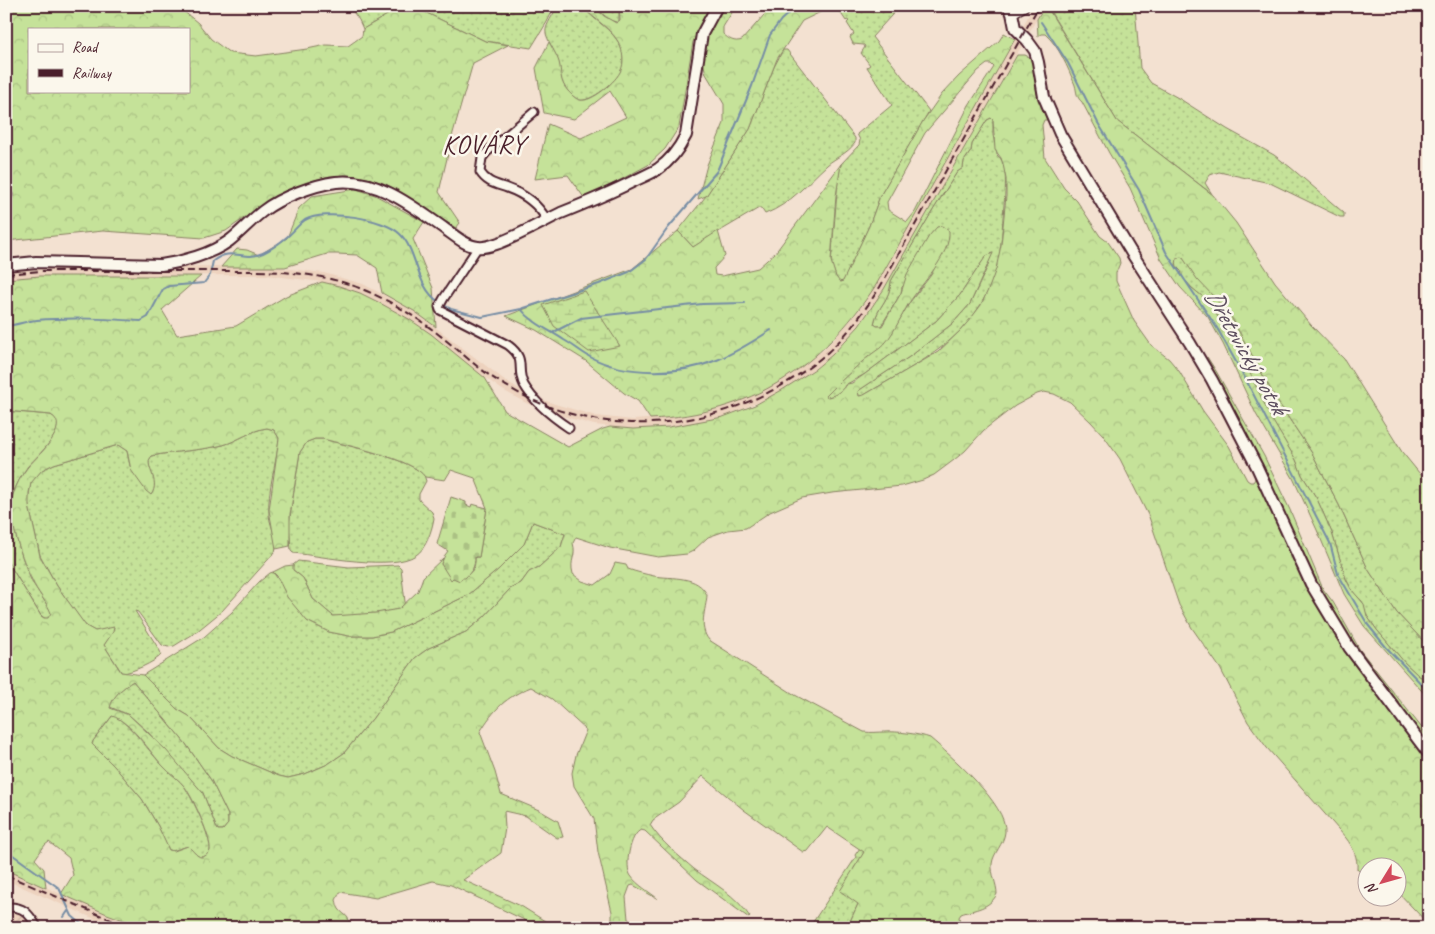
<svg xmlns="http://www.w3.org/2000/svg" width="1435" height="934" font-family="Caveat,sans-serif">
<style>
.built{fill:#edd2be}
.industrial{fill:url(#industrial-furrows)}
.grass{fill:url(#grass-dots);stroke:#888062}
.forest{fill:url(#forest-crowns);stroke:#888062;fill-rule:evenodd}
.wetland{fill:url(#wetland-marsh);stroke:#888062}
.cemetery{fill:url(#cemetery-stones);stroke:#888062}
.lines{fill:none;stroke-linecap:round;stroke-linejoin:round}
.stream{stroke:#768da5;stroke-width:2}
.minor-casing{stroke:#4a1f2b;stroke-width:11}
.tertiary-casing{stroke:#4a1f2b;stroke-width:12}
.secondary-casing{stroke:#4a1f2b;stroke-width:14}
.minor{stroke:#fbf7ec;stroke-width:7}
.tertiary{stroke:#fbf7ec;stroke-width:9}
.secondary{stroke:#fbf7ec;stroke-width:10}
.rail{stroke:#4a1f2b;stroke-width:2;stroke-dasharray:8 4;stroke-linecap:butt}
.labels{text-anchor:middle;stroke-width:5;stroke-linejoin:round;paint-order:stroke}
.water-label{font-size:25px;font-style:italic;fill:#5c4d5e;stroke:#fbf7ec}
.quarter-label{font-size:26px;letter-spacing:1px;fill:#4a1f2b;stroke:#fbf7ec}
</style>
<defs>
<pattern id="industrial-furrows" width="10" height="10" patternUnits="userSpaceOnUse" patternTransform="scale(1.25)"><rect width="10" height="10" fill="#edd2be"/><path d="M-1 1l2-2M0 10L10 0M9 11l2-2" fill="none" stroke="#cdb4a3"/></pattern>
<pattern id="grass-dots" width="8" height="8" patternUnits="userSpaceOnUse" patternTransform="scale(1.25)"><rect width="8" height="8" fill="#c5e299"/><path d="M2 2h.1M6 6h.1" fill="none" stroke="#abc184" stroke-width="1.8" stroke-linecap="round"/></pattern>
<pattern id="forest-crowns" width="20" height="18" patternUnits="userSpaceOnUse" patternTransform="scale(1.25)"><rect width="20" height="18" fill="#c5e299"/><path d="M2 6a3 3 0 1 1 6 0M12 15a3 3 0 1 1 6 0" fill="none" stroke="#abc184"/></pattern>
<pattern id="wetland-marsh" width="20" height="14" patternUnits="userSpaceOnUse" patternTransform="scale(1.25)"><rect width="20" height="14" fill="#c5e299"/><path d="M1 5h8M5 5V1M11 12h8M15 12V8" fill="none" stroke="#abc184"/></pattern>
<pattern id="cemetery-stones" width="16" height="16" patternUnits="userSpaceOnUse" patternTransform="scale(1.25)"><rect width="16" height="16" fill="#c5e299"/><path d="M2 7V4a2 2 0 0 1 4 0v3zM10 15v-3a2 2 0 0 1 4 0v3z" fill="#abc184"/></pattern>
</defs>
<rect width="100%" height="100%" fill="#f3e1d1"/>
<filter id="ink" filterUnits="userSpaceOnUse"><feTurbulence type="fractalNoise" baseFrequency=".02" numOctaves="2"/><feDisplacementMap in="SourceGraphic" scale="10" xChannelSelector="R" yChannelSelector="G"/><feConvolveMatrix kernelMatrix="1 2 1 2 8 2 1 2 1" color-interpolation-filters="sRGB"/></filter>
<g filter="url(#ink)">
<path class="built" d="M1034 6H1044L884 289 859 326 832 355 797 382 768 398 723 417 688 425 633 429 594 425 552 413 526 403 501 389 465 363 431 334 393 310 360 293 322 282 266 275 40 276 6 279V269L40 267 266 266 324 273 363 284 414 311 506 381 530 395 555 404 596 416 633 420 687 416 720 408 764 390 792 374 826 348 851 320 863 305 911 224Z
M6 870 107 914 146 928H117L104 923 6 880Z"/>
<path class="industrial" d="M13 908 18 909 39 928H6V911Z"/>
<path class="grass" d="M349 6H403L363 29 359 20Z
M412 6H555L547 22 531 48 485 41Z
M558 6H582C593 20 612 29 620 45 623 52 625 63 621 71 617 81 590 103 579 100 574 98 570 93 567 90 558 80 562 69 557 58 544 28 540 36 558 6Z
M593 6H619V23L610 20Z
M851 6H900L872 37 929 111 880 196 869 226 844 280 842 282 838 281 836 277 831 263 838 180 841 164 859 145 860 140 857 134 892 105 867 67 870 65 861 53 865 47 864 45 853 44 850 37 854 34 847 23 849 21 847 20 846 21 840 12Z
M1047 6H1135L1140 68 1151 83 1180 99 1227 129 1274 155 1290 167 1344 213V217H1340L1270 183 1219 172 1210 175 1205 183 1212 194 1117 121Z
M783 50H787L855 138V143C847 154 836 157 827 165 807 183 791 204 765 214L761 208H759L693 247 678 231 706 196 750 129 774 67Z
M991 118 993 120V135L997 155C1009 163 1005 192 1004 205 1002 227 1002 249 996 270 975 339 921 361 864 395L859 396 858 391 912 355 953 323 970 304 987 268 991 253 982 262 960 295 936 321 865 374 845 385 843 389 835 395 828 397 825 396 891 334 910 302 931 275 945 247 902 287 901 293 881 326H877L874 324C877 306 890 301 891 281L930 215 957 172 963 168 964 161 971 151 972 144 987 120Z
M1180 257 1183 258 1229 313 1276 399 1312 453 1339 505 1368 569 1397 613 1429 647V681L1419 676 1405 663 1377 630 1367 616 1362 601 1354 593 1346 579 1332 533 1317 499 1302 475 1296 460 1271 419 1230 335 1208 301 1192 288 1183 278 1181 271 1177 267 1176 260Z
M6 411 50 415C75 423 35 458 28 466 22 474 17 484 13 493 6 513 23 563 32 582 38 592 45 601 51 611V616L47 619 43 617 40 614 6 559Z
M267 428 274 430 279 438C277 463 267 489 269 515 270 527 279 540 275 552L222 611 195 633 174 646 168 647 162 645 138 612 135 611 160 651 161 655C155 662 131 673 122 673L104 645 114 629 95 631 91 629 84 624 57 586 40 555 28 502 31 482 42 470 54 464 118 445 127 451 130 466 151 495C161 480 142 465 152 456 175 451 199 451 223 445 238 441 251 430 267 428Z
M315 439H323C347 446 408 458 424 475L426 481 419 494V500L432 512 434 518C432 530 426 549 416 555 392 571 322 556 293 553L291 551 289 524 300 452 307 442Z
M533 522 565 534 561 547 539 567 529 572 521 583 510 589 484 617 466 632 429 648 415 658 373 718 344 753 328 764 305 774 288 778 279 776 232 756 219 748 189 716 177 709 143 675 204 637 232 612 259 582 270 573 273 572 307 621 329 632 349 636H372L391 632 468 595 499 569 524 544Z
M298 561 349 567 398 565 401 568 405 602C403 605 403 606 400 608 392 613 343 617 333 616L313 599 303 578 292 569 293 565Z
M133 681 186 744 211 780 228 815V824L223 830H218L216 827 203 793 147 731 129 715 110 707C112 696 124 687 133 681Z
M113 715C135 728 147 750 165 768 171 774 179 779 184 786 192 797 212 839 210 851 200 864 196 853 188 846L172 851 168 849 158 826 142 799 114 766 92 744 93 741Z
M860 848 865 852 854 868 858 904 847 928H809L856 857 855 855Z"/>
<path class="forest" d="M6 6H177L198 23 211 39 230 53 256 56 307 49 326 45 348 46 362 36 363 29 403 6H412L485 41 508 45 473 63 453 133 439 192 460 223 456 228 386 184 367 178 347 175 330 176 311 181 285 192 271 199 226 231 204 238 103 231 6 241ZM29 29H189V91H29Z
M582 6H593L604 16 616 23 620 20 619 6H712L702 22 693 42 679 127 665 149 648 165 585 199 568 175 535 179 548 124 581 138 626 117 610 91 574 119 544 113 536 68 549 42C552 48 557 55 559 62 562 73 559 81 568 91 571 94 575 99 580 100 591 103 617 81 621 70 624 63 623 55 621 48 615 30 594 20 582 6Z
M725 6H736L723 27V34C729 39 734 43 742 40L764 15 775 6H851L840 12 827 9 802 21 777 59 750 129 706 196 698 199 707 165 724 123V104L706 74 703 61 707 35Z
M1044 7 1050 12 1117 121 1213 195 1236 223 1275 282 1311 325 1344 359 1402 452 1429 485V647L1397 613 1368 569 1339 505 1312 453 1276 399 1229 313 1197 279 1183 258 1181 257 1177 258 1176 265 1183 278 1192 288 1208 301 1240 352 1271 418 1296 460 1302 475 1317 499 1332 533 1346 579 1351 589 1364 604 1367 616 1377 630 1405 663 1419 676 1429 681V699L1364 626 1344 594 1317 530 1293 478 1256 414 1223 344 1208 317 1180 287 1161 259 1130 188 1109 153 1082 102C1076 97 1077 92 1075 85 1068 68 1059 46 1045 34H1041L1038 36 1037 19Z
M1004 33 1015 39 876 285C821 368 751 414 650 419L638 401 624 393 586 361 536 330 506 316 632 269 678 231 693 247 718 231 725 256 714 268 715 275 722 276 758 268 775 253 841 164 836 196 831 261 836 277 840 282 843 281 869 226 880 196 923 121 942 94 959 76 999 41ZM987 64H991L994 67 969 105 915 212 907 222 888 210 887 202 925 133 978 71Z
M1017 55H1025L1031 58 1033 66 1037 94 1047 120H1044L1042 125 1045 158 1064 188 1077 201 1100 236 1108 242 1119 258 1120 263 1116 273V281L1134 321 1151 345 1169 359 1179 371 1203 411 1229 446 1247 480 1250 482H1253L1255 479V474L1306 586 1320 611 1345 650 1429 762V925L1398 892V866H1368L1367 875H1363L1357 869C1358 858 1353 847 1346 838L1267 748 1248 722 1220 668 1192 628 1179 605 1149 517 1120 459 1103 435 1091 422 1070 402 1054 394 1044 392 1037 394 1015 406 984 430 965 451 954 460 934 475 923 480 902 486 832 493 802 498 770 512 746 528 728 530 708 537 693 551 687 554 658 557 610 548 576 537 573 543C577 557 569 559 573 574L582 581 595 585 610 574 615 563 626 565 628 569C636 572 645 574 654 576 672 579 698 575 707 595 706 610 698 627 709 640L795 695 864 732C872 733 877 732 885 732 896 731 920 734 930 738 950 755 1008 805 1005 832 1004 844 993 853 992 864 991 874 997 884 997 894 989 909 975 909 961 914L959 917 961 928H847L858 904 840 891 864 852 827 827 808 851 803 852 744 810 703 776 679 802 653 820 650 825C661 842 679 856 694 869 714 884 736 895 750 917L749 918 697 880 645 831 641 830C630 834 624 867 631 876 637 885 650 892 658 899L633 885 630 886 626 897 628 919 642 928H612V912L598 852 594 819 574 786 572 773 576 755 586 730 552 699 531 687C506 697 494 709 480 732L495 772 501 794 539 810 558 821 563 837 557 838 526 816 504 811 505 828 501 853 463 880 521 906 556 928H541L451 885 433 881 376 898 340 892 336 900C337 903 337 906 339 909 345 917 350 914 349 928H146L107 914 61 894 73 875 69 858 49 842 45 845 35 859 44 869 46 888 6 870V559L41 616 44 618H48L51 613C47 602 37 592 32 580 23 563 6 513 13 495 16 485 21 476 27 468 35 458 72 427 51 415L6 411V279L40 276H201L162 310 177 335 236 326 286 296 322 282 339 286 360 293 378 302 409 319 431 334 485 378 505 411 568 447 603 429 610 427 633 429 669 427 723 417 755 405 782 390 815 369 832 355 859 326 884 289ZM991 118 993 120 995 150 1001 158 1003 164 1006 179V196L1001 245 996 269 989 288 981 305 972 317 960 331 938 352 864 395 859 396 858 391 912 355 953 323 970 304 993 253 986 256 960 295 936 321 865 374 852 383 847 384C841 391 837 395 828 397L826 396C842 380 861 361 880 348 891 340 901 316 909 303 921 284 951 255 949 231L942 226 937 227 929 236 907 274 901 293 882 326H877L874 324C877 306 890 301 891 281L930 215 957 172 963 168 964 161 971 151 972 144 987 120ZM267 428 274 430 279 438 269 510 276 549 290 546V515L300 452 307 442 315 439H323C345 445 414 459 425 477L445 480 451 470 475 478 487 508 479 557H475C476 572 468 577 453 578L441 564 443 558 423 577 418 591 399 609 376 613 333 616 313 599 303 578 293 570V565L285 566 273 572 277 576 287 597 307 621 329 632 349 636H372L391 632 468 595 499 569 524 544 533 522 565 534 561 547 539 567 529 572 521 583 510 589 484 617 466 632 429 648 415 658 373 718 344 753 328 764 305 774 288 778 279 776 232 756 219 748 189 716 177 709 143 675 121 672 104 645 113 632 114 627 95 631 86 626 57 586 40 556 29 506V493L31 483 42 470 54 464 118 445 127 451 131 470 146 491 151 495C162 480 142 465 152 456 175 451 199 451 223 445 238 441 251 430 267 428ZM133 681 186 744 211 780 228 815V824L223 830H218L216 827 203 793 166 750 129 715 110 708C112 696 124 687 133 681ZM112 716C130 721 150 752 163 766 170 774 179 779 185 787 193 798 212 839 210 851 200 864 196 853 188 846L174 851 169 850 158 826 142 799 114 766 92 744 93 741Z
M356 189 375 195 424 222 413 239 433 288 436 327 414 311 382 293 377 268 357 255 337 254H327L285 267H221L237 249 247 250 259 255 287 238 299 208 312 196Z
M1207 357 1216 371 1264 456 1290 510 1323 589 1333 602 1360 650 1429 737V746L1353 645 1329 606 1315 582 1262 464Z"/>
<path class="wetland" d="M584 291 620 346 589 352 554 326 543 305Z"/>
<path class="cemetery" d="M451 497 466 502V505L471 507 472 504 487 508 479 557H475C475 567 472 571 465 578H462L460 581 453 578 451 580 441 564 445 555 448 551 437 544Z"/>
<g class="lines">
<path class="stream" d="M1041 22 1068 63 1098 123 1139 190 1166 252 1217 328 1245 378 1330 543 1338 574 1368 625 1386 647 1429 692
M443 305 451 309 482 317 521 309 599 284 629 272 646 259 668 228 717 171 752 86 770 35 781 20 790 12 808 6
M521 309C532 323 549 330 564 340 573 345 581 352 590 357 626 376 680 375 717 360 737 352 754 341 771 330
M6 326C17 325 26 321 37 320 71 317 106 319 141 321L148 317 163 289 169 286 204 283 210 275 213 261C232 246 243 262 263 253 272 249 281 242 288 236 294 231 299 224 305 220 325 209 384 218 400 234 418 251 415 286 439 302
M554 332 581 318 702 304 745 303
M6 850 59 888 72 916 86 928
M64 917 68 911"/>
<defs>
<path id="minor" d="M534 112 487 152 482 158 480 172C487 183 496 184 507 188 524 194 538 204 547 220
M6 196 8 195
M478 247 444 298 439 307 440 310 508 345C528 360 515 368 524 385 534 402 554 418 569 428
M6 907C25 906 29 914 38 928"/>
<path id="tertiary" d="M1012 13 1024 6"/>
<path id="secondary" d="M1008 6 1012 13 1015 28 1027 40 1035 51 1038 62 1044 97 1060 134 1131 252 1190 343 1212 380 1257 467 1311 584 1349 647 1429 754
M6 265 36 262 161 265C183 262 211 254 229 241 241 232 251 220 263 211 281 197 314 185 336 182 376 177 414 207 445 229 455 236 466 246 478 247 484 248 490 246 496 244 519 236 540 223 561 213 586 203 610 193 634 181 642 177 650 174 658 169 670 161 680 147 686 135L702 34 717 6"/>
</defs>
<use href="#minor" class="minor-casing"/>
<use href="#tertiary" class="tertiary-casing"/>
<use href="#secondary" class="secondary-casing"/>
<use href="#minor" class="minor"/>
<use href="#tertiary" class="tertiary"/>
<use href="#secondary" class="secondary"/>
<path class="rail" d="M6 274 40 271C94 271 149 271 203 271 250 271 297 269 342 282 375 292 406 310 433 330 457 348 477 369 503 384 605 448 739 431 828 352 849 333 865 310 880 287L1039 6
M6 875 130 928"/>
</g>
</g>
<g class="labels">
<g class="water-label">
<text transform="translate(1247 351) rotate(60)" y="9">Dřetovický potok</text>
</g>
<g class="quarter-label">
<text x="484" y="153">KOVÁRY</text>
</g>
</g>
<rect width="1435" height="934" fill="none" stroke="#fbf7ec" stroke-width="25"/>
<rect x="12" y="12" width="1410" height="909" fill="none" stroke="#4a1f2b" stroke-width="2" filter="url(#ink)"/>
<rect x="28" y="28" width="162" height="65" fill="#fbf7ec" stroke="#b4a19f"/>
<rect x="38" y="44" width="25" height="8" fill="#fbf7ec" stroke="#b4a19f"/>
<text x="72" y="52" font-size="15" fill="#4a1f2b">Road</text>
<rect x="38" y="69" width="25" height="8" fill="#4a1f2b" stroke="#b4a19f"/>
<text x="72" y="78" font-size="15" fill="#4a1f2b">Railway</text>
<g transform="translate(1382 882) rotate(233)"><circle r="24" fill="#fbf7ec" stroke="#b4a19f"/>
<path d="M0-4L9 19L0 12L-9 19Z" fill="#d1495b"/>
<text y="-8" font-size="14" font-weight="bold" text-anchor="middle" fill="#4a1f2b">N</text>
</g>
</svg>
